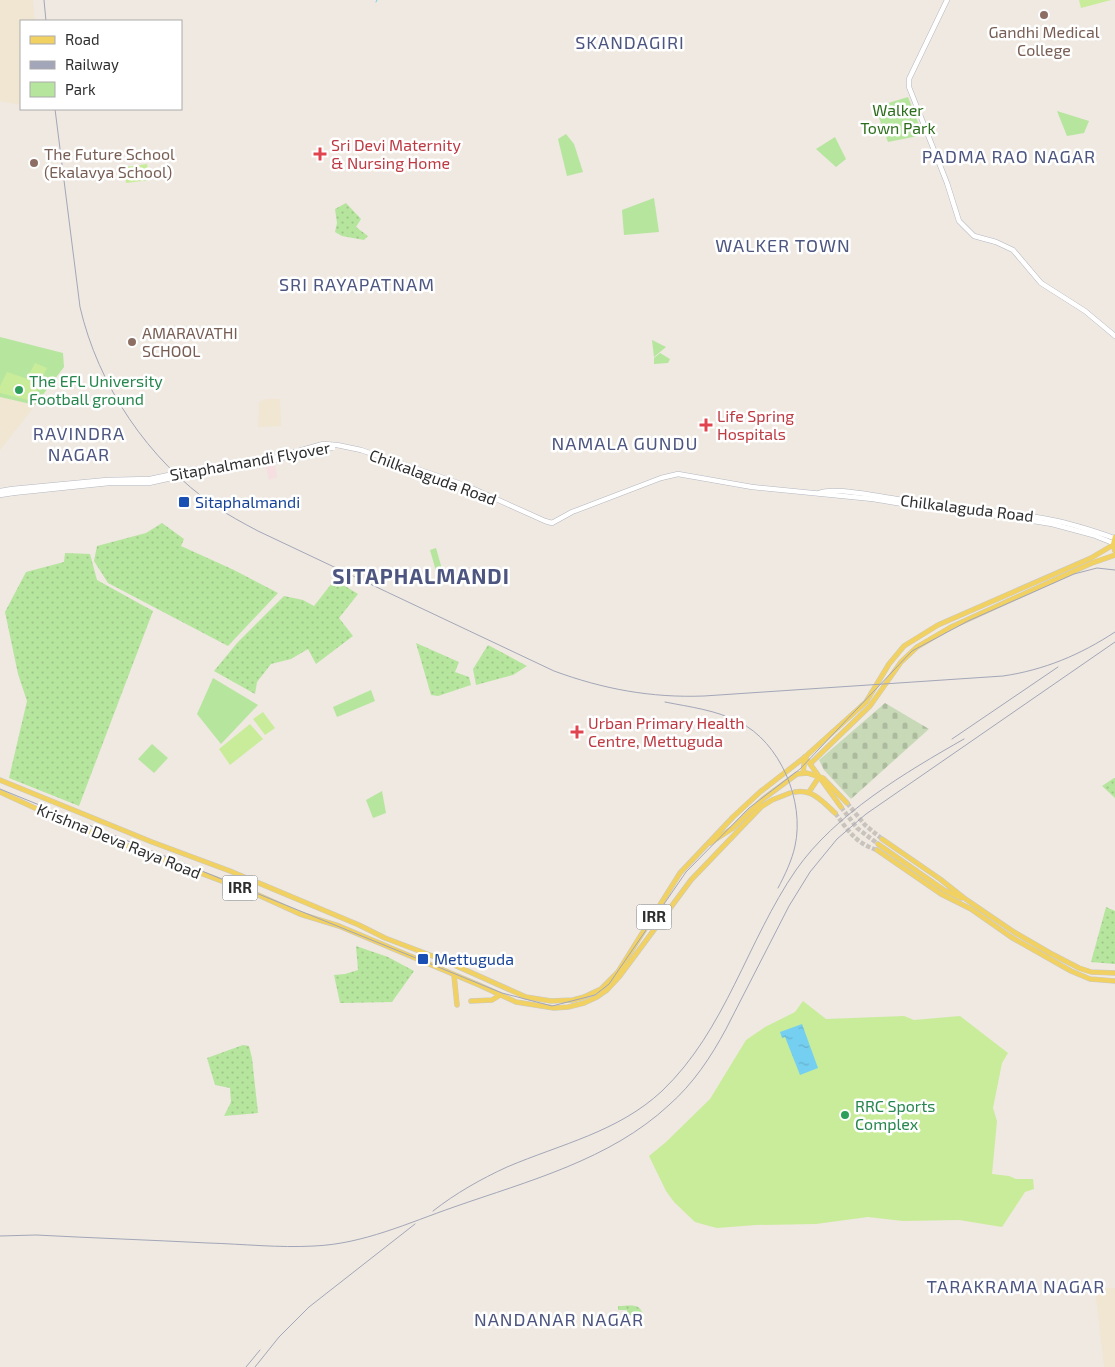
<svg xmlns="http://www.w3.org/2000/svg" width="1115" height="1367" font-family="'Exo 2',sans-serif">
	<defs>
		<pattern id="grass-dots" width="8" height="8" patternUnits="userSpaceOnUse" patternTransform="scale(1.25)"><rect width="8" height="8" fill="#b6e59e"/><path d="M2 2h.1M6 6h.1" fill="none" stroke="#9dc588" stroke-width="1.8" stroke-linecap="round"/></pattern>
		<pattern id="cemetery-stones" width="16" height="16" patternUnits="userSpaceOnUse" patternTransform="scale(1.25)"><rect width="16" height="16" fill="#c8d9b8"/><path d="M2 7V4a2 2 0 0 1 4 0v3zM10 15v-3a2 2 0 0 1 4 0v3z" fill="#acbb9e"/></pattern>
		<pattern id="water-ripples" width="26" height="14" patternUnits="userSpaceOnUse" patternTransform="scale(1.25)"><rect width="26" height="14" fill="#75cff0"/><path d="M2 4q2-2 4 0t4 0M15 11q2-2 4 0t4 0" fill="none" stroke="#66b2ce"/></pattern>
	</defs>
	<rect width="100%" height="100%" fill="#efe9e1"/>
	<g fill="#f0e6d1">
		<path d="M 0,0 L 33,0 L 35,21 L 21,21 L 21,105 L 0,101 Z"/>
		<path d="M 0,397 L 35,405 L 0,450 Z"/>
		<path d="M 267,399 L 280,399 L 281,426 L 258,427 L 259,402 Z"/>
		<path d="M 1095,1288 L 1115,1288 L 1115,1367 L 1104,1367 Z"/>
	</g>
	<path fill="#f5dfe0" d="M 275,465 L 277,477 L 269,480 L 266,467 Z"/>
	<g fill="url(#grass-dots)">
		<path d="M 346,203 L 361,219 L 356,227 L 368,236 L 364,240 L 342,236 L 335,232 L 337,223 L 335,209 Z"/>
		<path d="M 162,523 L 184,539 L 181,546 L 234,570 L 278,593 L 228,646 L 108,583 L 94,561 L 97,546 L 146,533 Z"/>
		<path d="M 65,553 L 90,554 L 97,580 L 153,611 L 79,806 L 9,778 L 27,701 L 18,674 L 5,612 L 26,572 L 64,562 Z"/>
		<path d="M 332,583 L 345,586 L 358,594 L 339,618 L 353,636 L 316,664 L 308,649 L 291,659 L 271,664 L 257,682 L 255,694 L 214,671 L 238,642 L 284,596 L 303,600 L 314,606 Z"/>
		<path d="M 416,643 L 459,662 L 455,672 L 469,677 L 471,685 L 438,696 L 431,695 Z"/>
		<path d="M 488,645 L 527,666 L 513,675 L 476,685 L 473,669 Z"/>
		<path d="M 1114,778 L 1115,778 L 1115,798 L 1102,786 Z"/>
		<path d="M 1106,907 L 1115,911 L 1115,964 L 1091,962 Z"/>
		<path d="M 356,946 L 388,957 L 414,971 L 392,1002 L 340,1003 L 334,975 L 345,974 L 358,970 Z"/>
		<path d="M 243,1045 L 249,1046 L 252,1058 L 258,1113 L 224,1116 L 231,1102 L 230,1088 L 215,1085 L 207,1058 Z"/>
		<path d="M 618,1306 C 630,1306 641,1302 643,1316 L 627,1315 L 627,1310 L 618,1310 Z"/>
	</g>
	<path fill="url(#cemetery-stones)" d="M 885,703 L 929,729 L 851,799 L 824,770 L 819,760 Z"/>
	<g fill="#b6e59e">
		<path d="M 908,97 L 923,135 L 888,142 L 875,107 Z"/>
		<path d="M 1057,111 L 1089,121 L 1084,133 L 1067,136 Z"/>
		<path d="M 566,134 L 574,144 L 583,172 L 567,176 L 558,139 Z"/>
		<path d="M 835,137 L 846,159 L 836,167 L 816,149 Z"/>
		<path d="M 654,198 L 659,232 L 624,235 L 622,210 Z"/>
		<path d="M 0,337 L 63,353 L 64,367 L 35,405 L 0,397 Z"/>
		<path d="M 652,340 L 666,347 L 654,357 Z"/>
		<path d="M 660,353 L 670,359 L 668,363 L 654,364 L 654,358 Z"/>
		<path d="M 436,548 L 442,569 L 436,571 L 430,550 Z"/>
		<path d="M 213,678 L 258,705 L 221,744 L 197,714 Z"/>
		<path d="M 371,690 L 375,701 L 337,717 L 333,707 Z"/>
		<path d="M 152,744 L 168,758 L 154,773 L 138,759 Z"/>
		<path d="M 382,791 L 386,813 L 373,818 L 366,800 Z"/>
	</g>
	<g fill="#c9ec9a">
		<path d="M 1079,0 L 1111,0 L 1081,8 Z"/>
		<path d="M 147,164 L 150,180 L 126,183 L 125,167 Z"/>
		<path d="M 35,363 L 47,368 L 41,381 L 27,378 Z"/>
		<path d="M 7,372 L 40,383 L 32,401 L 0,393 L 0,386 Z"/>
		<path d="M 263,712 L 275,728 L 265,735 L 253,719 Z"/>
		<path d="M 250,724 L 263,739 L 230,765 L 219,749 Z"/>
		<path d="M 803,1001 L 826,1019 L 904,1016 L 914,1020 L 960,1016 L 1008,1053 L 1002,1063 L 993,1108 L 997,1121 L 992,1174 L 1009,1176 L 1016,1179 L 1033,1179 L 1034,1189 L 1025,1192 L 1002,1227 L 959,1220 L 903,1221 L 868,1217 L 816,1224 L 756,1225 L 717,1228 L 709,1226 L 695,1222 L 674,1202 L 666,1191 L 649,1156 L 666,1142 L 710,1099 L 746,1040 L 765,1027 L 795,1012 Z"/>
	</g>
	<path fill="url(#water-ripples)" d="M 802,1024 L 818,1068 L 800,1075 L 785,1037 L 782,1038 L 780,1032 Z"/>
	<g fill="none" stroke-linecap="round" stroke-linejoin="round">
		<path stroke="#75cff0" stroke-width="1" d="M 376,2 L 377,0"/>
		<g stroke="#c8c4bd" stroke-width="4.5" stroke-dasharray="4.5 2" stroke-linecap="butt">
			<path d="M 847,803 L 865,825 L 882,839"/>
			<path d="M 841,807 L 857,828 L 878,844"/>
			<path d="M 835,813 C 848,830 855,843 877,850"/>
		</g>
		<defs>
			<g id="secondary">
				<path d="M 947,0 L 909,79 L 909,87 L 947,183 L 959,221 L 974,236 L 996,242 L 1013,250 L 1041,283 L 1085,311 L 1115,336"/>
				<path d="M 337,445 L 361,450 L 467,486 L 545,521 L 552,523 L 572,512 L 661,478 L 678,474 L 752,487 L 873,499 L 921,507 L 1015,518 L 1052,524 L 1093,535 L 1113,543"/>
				<path d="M 0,491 L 12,489"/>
				<path d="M 819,493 C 837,486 898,500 920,503 C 964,509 1008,511 1052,520 C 1073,524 1094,531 1114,538"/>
				<path d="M 0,495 L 13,493"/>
			</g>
			<g id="primary">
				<path d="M 1115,537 L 1113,545 L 1115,551"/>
				<path d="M 805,757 L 841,807"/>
				<path d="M 811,763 L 870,706 L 901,662 L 917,647 L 951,627 L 1092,563 L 1115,555"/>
				<path d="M 803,773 L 805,757"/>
				<path d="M 0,780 L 152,842 L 230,871 L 359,925 L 385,938 L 443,960 L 526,997 L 551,1001 L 573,1000 L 584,997 L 601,989 L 618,972 L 680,873 L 733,817 L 760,792 L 805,757 L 866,702 L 889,664 L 904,646 L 938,625 L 1091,558 L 1113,545"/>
				<path d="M 0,792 L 70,824 L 256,894 L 300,914 L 339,926 L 479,985 L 516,1002 L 554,1008 L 568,1007 L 584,1003 L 597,997 L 607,990 L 619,977 L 691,880 L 761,807 L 772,800 L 790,793"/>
				<path d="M 795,792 C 813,789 823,802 835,813"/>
				<path d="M 809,792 L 819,777"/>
				<path d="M 882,839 L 940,879 L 964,898 L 1014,932 L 1050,953 L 1079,968 L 1091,972 L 1115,973"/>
				<path d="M 710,843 L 733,828 L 763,799 L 797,774 L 807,773 L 823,778 L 847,803"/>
				<path d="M 878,844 L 944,890 L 961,898"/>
				<path d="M 877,850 L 941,894 L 971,909 L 1011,937 L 1071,971 L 1090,979 L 1115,981"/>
				<path d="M 454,975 L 457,1005"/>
				<path d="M 471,1001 L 492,1000 L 500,995"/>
			</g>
		</defs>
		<use href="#secondary" stroke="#b4b7c1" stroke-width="5.5"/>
		<use href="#primary" stroke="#c9c9c9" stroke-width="5.5"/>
		<use href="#secondary" stroke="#fff" stroke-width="4.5"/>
		<use href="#primary" stroke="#f2d163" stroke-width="4.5"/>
		<g stroke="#a3a6b8" stroke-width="1">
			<path d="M 44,0 L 46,21"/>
			<path d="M 55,109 L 80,307 C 98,385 148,460 215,506 C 228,515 243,523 258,531 L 554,671 C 603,689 651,698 704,696 L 1003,676 C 1044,670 1080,655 1115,632"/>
			<path d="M 665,702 C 690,707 716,710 739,722 C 780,742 805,801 795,846 C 792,860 785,875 778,888"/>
			<path d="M 952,739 L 1058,667"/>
			<path d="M 0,789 L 502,993 L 552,1006 L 595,995 L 609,984 L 686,872 L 749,808 L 800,769 L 912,651 L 968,621 L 1074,574 L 1097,568 L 1115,570"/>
			<path d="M 433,1211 C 456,1193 481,1179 507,1167 C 561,1144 618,1132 662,1091 C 726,1030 747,941 796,870 C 835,814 906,772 964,739"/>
			<path d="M 0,1236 L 36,1235 C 93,1238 150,1240 208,1243 C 243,1244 279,1248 314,1246 C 363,1244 408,1223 454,1207 C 528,1181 610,1160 669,1105 C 693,1084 711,1057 726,1029 L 789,906 L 810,872 L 837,839 L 866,814 L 1115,642"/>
			<path d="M 246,1367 L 260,1350"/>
			<path d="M 255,1367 L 279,1337 L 309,1307 L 415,1224"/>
		</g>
		<defs>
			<g id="secondary-bridge">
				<path d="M 12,489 L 107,480 L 150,479 L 192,470 L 267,460 L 323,444 L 337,445"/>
				<path d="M 13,493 L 109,483 L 149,483 L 203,471 L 255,465 L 312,450 L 333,448"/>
			</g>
		</defs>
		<use href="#secondary-bridge" stroke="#b4b7c1" stroke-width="5.5" stroke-linecap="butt"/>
		<use href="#secondary-bridge" stroke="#fff" stroke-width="4.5"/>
	</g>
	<g fill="#8d6e63" stroke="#fff" stroke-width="2">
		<circle cx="1044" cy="15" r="5"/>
		<circle cx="34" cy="163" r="5"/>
		<circle cx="132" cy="342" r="5"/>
	</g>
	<g fill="#e0444e" stroke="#fff" stroke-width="2">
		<path d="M317.5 146.5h5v5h5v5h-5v5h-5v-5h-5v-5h5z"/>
		<path d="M703.5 417.5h5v5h5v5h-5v5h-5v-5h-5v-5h5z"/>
		<path d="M574.5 724.5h5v5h5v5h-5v5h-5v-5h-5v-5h5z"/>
	</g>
	<g fill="#2e9e5b" stroke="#fff" stroke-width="2">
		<circle cx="19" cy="390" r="5"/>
		<circle cx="845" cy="1115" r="5"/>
	</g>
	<g fill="#1a4fb4" stroke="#fff" stroke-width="2">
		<rect x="178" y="496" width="12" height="12" rx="2.5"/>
		<rect x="417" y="953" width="12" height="12" rx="2.5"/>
	</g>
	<g text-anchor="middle" stroke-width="5" stroke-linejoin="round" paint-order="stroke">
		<g fill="#fff" stroke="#6d6d6d" stroke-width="1">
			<rect x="222.5" y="875.5" width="35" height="25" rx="4"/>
			<rect x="636.5" y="904.5" width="35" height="25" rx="4"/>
		</g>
		<g font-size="15" font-weight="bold" fill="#2e2e2e">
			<text x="240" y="893">IRR</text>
			<text x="654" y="922">IRR</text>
		</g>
		<g font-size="16" fill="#785e54" stroke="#fff" text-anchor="start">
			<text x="1044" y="38" text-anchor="middle">Gandhi Medical<tspan x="1044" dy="18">College</tspan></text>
			<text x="44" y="160">The Future School<tspan x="44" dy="18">(Ekalavya School)</tspan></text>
			<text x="142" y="339">AMARAVATHI<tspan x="142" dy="18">SCHOOL</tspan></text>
		</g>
		<g font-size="16" fill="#2c6e1b" stroke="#fff">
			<text x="898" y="116">Walker<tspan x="898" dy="18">Town Park</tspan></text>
		</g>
		<g font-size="16" fill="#be3a42" stroke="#fff" text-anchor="start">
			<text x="331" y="151">Sri Devi Maternity<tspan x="331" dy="18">&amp; Nursing Home</tspan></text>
			<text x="717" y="422">Life Spring<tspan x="717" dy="18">Hospitals</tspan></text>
			<text x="588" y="729">Urban Primary Health<tspan x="588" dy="18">Centre, Mettuguda</tspan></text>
		</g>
		<g font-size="16" fill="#27864d" stroke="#fff" text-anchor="start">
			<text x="29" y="387">The EFL University<tspan x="29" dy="18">Football ground</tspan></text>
			<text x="855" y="1112">RRC Sports<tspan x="855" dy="18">Complex</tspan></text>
		</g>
		<g font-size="16" fill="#2e2e2e" stroke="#fff">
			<text transform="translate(250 461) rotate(-10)" y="6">Sitaphalmandi Flyover</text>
			<text transform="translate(433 477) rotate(20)" y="6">Chilkalaguda Road</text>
			<text transform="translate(967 508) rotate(7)" y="6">Chilkalaguda Road</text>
			<text transform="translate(119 841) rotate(22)" y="6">Krishna Deva Raya Road</text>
		</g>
		<g font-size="16" fill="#164399" stroke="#fff" text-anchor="start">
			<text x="195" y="508">Sitaphalmandi</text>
			<text x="434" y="965">Mettuguda</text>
		</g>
		<g font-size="18" letter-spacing="1" fill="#4d5680" stroke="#fff">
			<text x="630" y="49">SKANDAGIRI</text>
			<text x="1009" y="163">PADMA RAO NAGAR</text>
			<text x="783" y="252">WALKER TOWN</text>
			<text x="357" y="291">SRI RAYAPATNAM</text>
			<text x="79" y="440">RAVINDRA<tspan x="79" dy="21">NAGAR</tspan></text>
			<text x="625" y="450">NAMALA GUNDU</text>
			<text x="1016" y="1293">TARAKRAMA NAGAR</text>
			<text x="559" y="1326">NANDANAR NAGAR</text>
		</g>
		<g font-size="21" font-weight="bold" letter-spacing="1" fill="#4d5680" stroke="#fff">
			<text x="421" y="584">SITAPHALMANDI</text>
		</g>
	</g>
	<rect x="20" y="20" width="162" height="90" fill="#ffffff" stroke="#ababab"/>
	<rect x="30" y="36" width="25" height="8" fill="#f2d163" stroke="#ababab"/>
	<text x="65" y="45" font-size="15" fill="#2e2e2e">Road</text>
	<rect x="30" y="61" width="25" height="8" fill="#a3a6b8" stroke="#ababab"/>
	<text x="65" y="70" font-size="15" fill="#2e2e2e">Railway</text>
	<rect x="30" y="82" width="25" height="15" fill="#b6e59e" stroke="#ababab"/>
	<text x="65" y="95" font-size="15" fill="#2e2e2e">Park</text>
</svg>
